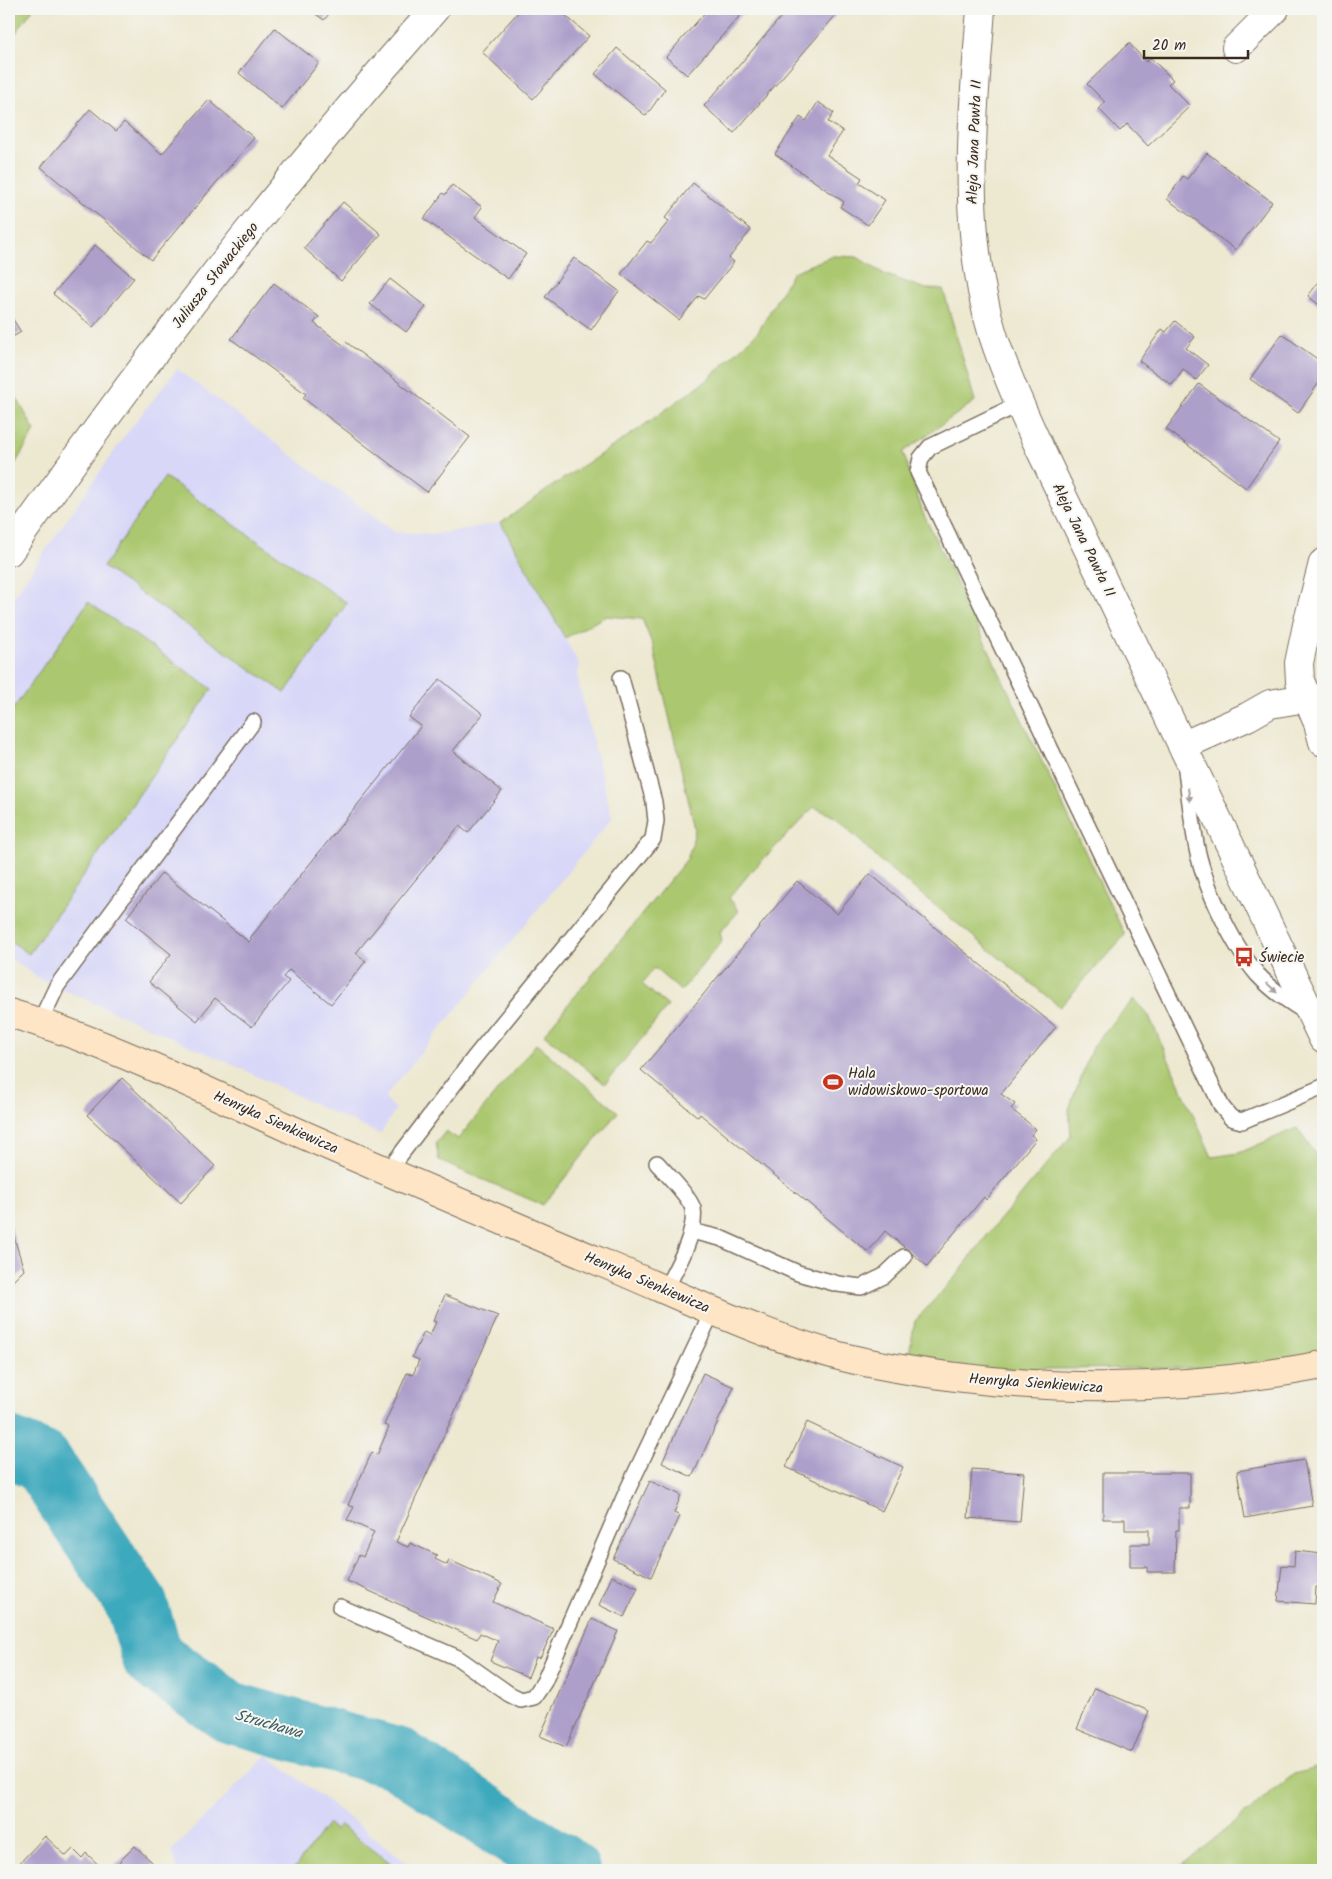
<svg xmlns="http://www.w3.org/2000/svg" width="1332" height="1879" font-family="Kalam,sans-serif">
	<rect width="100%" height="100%" fill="#f6f6f2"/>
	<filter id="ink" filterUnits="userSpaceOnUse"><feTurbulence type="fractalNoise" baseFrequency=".02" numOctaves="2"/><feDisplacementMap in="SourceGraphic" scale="10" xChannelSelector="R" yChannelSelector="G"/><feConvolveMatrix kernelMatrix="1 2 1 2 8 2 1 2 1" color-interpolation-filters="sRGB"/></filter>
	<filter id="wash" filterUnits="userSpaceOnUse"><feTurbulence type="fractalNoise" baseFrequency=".0096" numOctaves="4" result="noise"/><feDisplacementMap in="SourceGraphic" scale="20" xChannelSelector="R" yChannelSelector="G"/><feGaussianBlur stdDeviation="1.12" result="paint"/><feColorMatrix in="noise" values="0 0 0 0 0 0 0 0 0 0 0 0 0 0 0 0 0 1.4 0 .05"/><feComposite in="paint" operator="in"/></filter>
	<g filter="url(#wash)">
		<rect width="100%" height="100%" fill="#ede8d0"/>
		<g fill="#d8d7f8">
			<path d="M 177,369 L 394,532 L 436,534 L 501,523 L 579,664 L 578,677 L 580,690 L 612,818 L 384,1098 L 396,1109 L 380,1134 L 335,1114 L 240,1068 L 40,979 L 9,957 L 9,603 L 127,433 Z"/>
			<path d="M 267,1755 L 417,1870 L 179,1870 L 171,1851 Z"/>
		</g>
		<g fill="#abc86f" stroke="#737946">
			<path d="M 9,9 L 33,9 L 9,42 Z"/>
			<path d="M 833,256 L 857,257 L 886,275 L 926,289 L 943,289 L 975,401 L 903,452 L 923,513 L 1125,935 L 1060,1007 L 878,859 L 837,818 L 814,807 L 749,874 L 729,898 L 739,911 L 720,932 L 722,941 L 681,991 L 654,968 L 642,984 L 668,1006 L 605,1084 L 544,1034 L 687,859 L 692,845 L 695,829 L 653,646 L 642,619 L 606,616 L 565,638 L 501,523 L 551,487 L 636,431 L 707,380 L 758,332 L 793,272 Z"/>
			<path d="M 9,384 L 35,431 L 9,474 Z"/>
			<path d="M 165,477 L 347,603 L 285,693 L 103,567 Z"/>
			<path d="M 88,602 L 212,689 L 29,954 L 9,940 L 9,715 Z"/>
			<path d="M 1134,999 L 1149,1016 L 1212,1157 L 1239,1153 L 1297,1128 L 1316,1155 L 1323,1171 L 1323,1352 L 1315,1367 L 906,1370 L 915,1321 L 956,1276 L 992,1229 L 1071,1136 L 1069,1109 L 1093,1045 Z"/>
			<path d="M 536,1044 L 618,1112 L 543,1205 L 439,1161 L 436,1143 L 446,1131 L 458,1139 Z"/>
			<path d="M 1323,1766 L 1323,1870 L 1176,1870 L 1294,1774 Z"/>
			<path d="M 328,1824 L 335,1830 L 340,1825 L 400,1870 L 293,1870 Z"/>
		</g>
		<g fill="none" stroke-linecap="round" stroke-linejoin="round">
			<path stroke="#3da9bd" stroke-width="62" d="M 9,1448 L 41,1461 L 137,1605 L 153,1658 L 229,1712 L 399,1759 L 569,1870"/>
		</g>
		<g id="blocks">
			<g fill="#ac9fca">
				<path d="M 309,9 L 333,9 L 324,20 Z"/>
				<path d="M 521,9 L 558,9 L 589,36 L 533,99 L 482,52 Z"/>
				<path d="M 708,9 L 746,9 L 687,75 L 666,57 Z"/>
				<path d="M 788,9 L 841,9 L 734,133 L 704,106 Z"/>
				<path d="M 275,28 L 319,63 L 282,109 L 239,73 Z"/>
				<path d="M 1129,43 L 1146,62 L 1151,58 L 1173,80 L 1168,84 L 1190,106 L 1148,146 L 1127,124 L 1120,131 L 1099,109 L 1105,102 L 1087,84 Z"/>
				<path d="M 617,48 L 665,89 L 646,116 L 595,74 Z"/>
				<path d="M 209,100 L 254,138 L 151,260 L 41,167 L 90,109 L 116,131 L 124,122 L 162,154 Z"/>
				<path d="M 818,102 L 834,113 L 828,122 L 843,131 L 827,155 L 862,178 L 859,183 L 885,200 L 868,225 L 840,207 L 844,202 L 775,154 L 800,117 L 806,121 Z"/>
				<path d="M 1207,153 L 1272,202 L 1236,250 L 1167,199 L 1183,176 L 1187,179 Z"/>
				<path d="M 693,183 L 751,230 L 729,258 L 734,262 L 704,299 L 699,296 L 679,320 L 621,274 L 647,241 L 651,243 L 669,221 L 665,218 Z"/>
				<path d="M 452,185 L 482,207 L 475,217 L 526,254 L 508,279 L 424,219 L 443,193 L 445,195 Z"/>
				<path d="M 343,202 L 381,234 L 341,281 L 304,248 Z"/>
				<path d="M 95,245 L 134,278 L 93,327 L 53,294 Z"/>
				<path d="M 574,258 L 619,291 L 591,330 L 545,297 Z"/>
				<path d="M 1323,276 L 1323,308 L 1308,296 Z"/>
				<path d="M 390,279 L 426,307 L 406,332 L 370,304 Z"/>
				<path d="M 274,283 L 319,317 L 314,323 L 343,345 L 346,342 L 470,437 L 427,492 L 303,398 L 306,394 L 231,339 Z"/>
				<path d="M 9,313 L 21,332 L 9,339 Z"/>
				<path d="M 1175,321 L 1195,337 L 1186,348 L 1208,365 L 1196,380 L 1183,369 L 1172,385 L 1139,361 L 1162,329 L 1166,332 Z"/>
				<path d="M 1282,334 L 1323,363 L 1323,377 L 1298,413 L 1250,379 Z"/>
				<path d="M 1199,384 L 1279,442 L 1246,488 L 1166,429 Z"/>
				<path d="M 440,679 L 483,714 L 453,751 L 502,791 L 468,833 L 459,826 L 356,953 L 366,961 L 331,1004 L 289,970 L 283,977 L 289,981 L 252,1027 L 215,998 L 197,1021 L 149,982 L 171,954 L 126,918 L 162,873 L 249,942 L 252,939 L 250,938 L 421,726 L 409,717 Z"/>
				<path d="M 870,874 L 1056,1027 L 1001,1094 L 1015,1104 L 1011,1109 L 1036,1129 L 1031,1135 L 1036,1139 L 986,1200 L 984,1197 L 927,1266 L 885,1231 L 868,1252 L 700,1114 L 698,1117 L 641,1070 L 797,881 L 837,914 Z"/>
				<path d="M 122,1078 L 215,1166 L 181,1203 L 87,1115 Z"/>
				<path d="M 9,1221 L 24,1270 L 13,1281 L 9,1289 Z"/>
				<path d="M 445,1295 L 498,1316 L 396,1542 L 408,1547 L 410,1543 L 437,1555 L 435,1559 L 447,1565 L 449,1560 L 502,1584 L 493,1602 L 554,1629 L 540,1658 L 536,1657 L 528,1677 L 490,1661 L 498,1641 L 480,1633 L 477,1639 L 347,1581 L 359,1555 L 363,1557 L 374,1532 L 347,1520 L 354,1507 L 348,1505 L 372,1452 L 377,1455 L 389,1427 L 384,1425 L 407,1373 L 413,1375 L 419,1360 L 412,1357 L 424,1332 L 430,1335 L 436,1322 L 433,1321 Z"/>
				<path d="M 703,1373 L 734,1387 L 692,1477 L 662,1463 Z"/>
				<path d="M 807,1422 L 903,1467 L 882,1511 L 786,1467 Z"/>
				<path d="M 1304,1460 L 1312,1506 L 1245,1518 L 1237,1471 Z"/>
				<path d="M 972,1469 L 1024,1473 L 1020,1522 L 968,1518 Z"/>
				<path d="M 1103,1473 L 1190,1473 L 1190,1508 L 1179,1508 L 1179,1530 L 1176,1530 L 1175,1572 L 1147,1572 L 1147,1567 L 1130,1567 L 1130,1544 L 1149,1544 L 1149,1530 L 1125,1530 L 1125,1519 L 1103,1519 Z"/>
				<path d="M 650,1481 L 681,1495 L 674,1513 L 680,1516 L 651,1577 L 613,1559 Z"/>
				<path d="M 1295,1551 L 1323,1554 L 1323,1587 L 1316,1587 L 1315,1604 L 1278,1601 L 1282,1565 L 1294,1566 Z"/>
				<path d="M 612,1576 L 638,1588 L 624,1617 L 599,1605 Z"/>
				<path d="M 592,1619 L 618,1631 L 566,1747 L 540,1736 Z"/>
				<path d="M 1095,1688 L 1149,1711 L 1132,1752 L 1077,1729 Z"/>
				<path d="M 45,1836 L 66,1856 L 73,1849 L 82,1858 L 86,1853 L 104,1870 L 13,1870 Z"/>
				<path d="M 135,1846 L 154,1864 L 149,1870 L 111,1870 Z"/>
			</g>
		</g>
	</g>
	<g filter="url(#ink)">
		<use href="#blocks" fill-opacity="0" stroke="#796c5c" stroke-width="1"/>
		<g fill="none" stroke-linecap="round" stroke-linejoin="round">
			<defs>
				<g id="lane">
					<path d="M 1019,404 L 930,447 L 921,458 L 918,472 L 1222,1107 L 1231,1118 L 1242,1121 L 1323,1087"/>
					<path d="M 1186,770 C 1189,796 1192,823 1197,849 C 1205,887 1233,946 1258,975 C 1272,990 1289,1002 1306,1012"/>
					<path d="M 40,1022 L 57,986 L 253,722"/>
					<path d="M 657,1163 C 665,1172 690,1197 693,1209 C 697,1233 676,1269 665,1290"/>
					<path d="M 388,1171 L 474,1058 L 653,839 L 656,821 L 654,802 L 621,678"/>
					<path d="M 691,1231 L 720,1238 L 798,1273 L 838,1284 L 861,1287 L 884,1276 L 904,1257"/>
					<path d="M 340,1607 L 458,1658 L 509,1694 L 521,1700 L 534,1697 L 544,1682 L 626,1493 L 713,1310"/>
				</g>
				<g id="street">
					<path d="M 981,9 C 973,118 960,228 993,335 C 1006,375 1023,413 1041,451 L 1323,1039"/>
					<path d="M 1236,48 L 1275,9"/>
					<path d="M 9,552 C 141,364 282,181 435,9"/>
					<path d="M 1323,563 L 1307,625 L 1299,663 L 1300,681 L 1318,723 L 1323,742"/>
					<path d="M 1182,746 L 1247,717 L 1270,704 L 1306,698 L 1323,699"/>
				</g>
				<path id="secondary" d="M 9,1013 C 102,1040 197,1087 286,1127 C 394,1175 503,1221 612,1267 C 687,1299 761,1335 839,1356 C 878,1366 917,1372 956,1377 C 1080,1393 1201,1388 1323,1365"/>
			</defs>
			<use href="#lane" stroke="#796c5c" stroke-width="18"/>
			<use href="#street" stroke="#796c5c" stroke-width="30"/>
			<use href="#secondary" stroke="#796c5c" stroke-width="30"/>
			<use href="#lane" stroke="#fff" stroke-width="15"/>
			<use href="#street" stroke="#fff" stroke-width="28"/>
			<use href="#secondary" stroke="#fde5c5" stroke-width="28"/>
		</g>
		<defs><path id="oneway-solid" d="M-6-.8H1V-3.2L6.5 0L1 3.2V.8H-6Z" transform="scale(1.25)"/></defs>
		<g fill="#a79f9a">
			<use href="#oneway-solid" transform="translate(1189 795) rotate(82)"/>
			<use href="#oneway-solid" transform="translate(1272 988) rotate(43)"/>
		</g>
	</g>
	<defs>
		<symbol id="bus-bare" viewBox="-9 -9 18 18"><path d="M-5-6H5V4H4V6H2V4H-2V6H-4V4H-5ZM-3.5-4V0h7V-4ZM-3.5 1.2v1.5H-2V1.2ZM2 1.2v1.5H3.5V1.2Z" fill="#c8321e" stroke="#f6f6f2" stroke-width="2.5" paint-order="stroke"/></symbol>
		<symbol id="stadium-bare" viewBox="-9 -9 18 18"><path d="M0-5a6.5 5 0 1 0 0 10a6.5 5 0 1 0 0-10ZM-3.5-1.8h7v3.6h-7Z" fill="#c8321e" stroke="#f6f6f2" stroke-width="2.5" paint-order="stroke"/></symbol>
	</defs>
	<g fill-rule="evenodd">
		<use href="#bus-bare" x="1230" y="943" width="28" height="28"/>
		<use href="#stadium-bare" x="819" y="1068" width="28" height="28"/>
	</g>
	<g text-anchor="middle" stroke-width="4" stroke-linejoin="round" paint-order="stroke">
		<g font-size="15" fill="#3b2a1e" stroke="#f6f6f2">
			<text transform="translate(974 142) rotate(-88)" y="5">Aleja Jana Pawła II</text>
			<text transform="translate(215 275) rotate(-52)" y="5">Juliusza Słowackiego</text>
			<text transform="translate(1084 540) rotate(64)" y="5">Aleja Jana Pawła II</text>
			<text transform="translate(276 1122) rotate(24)" y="5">Henryka Sienkiewicza</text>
			<text transform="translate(647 1282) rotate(23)" y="5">Henryka Sienkiewicza</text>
			<text transform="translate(1036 1383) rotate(4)" y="5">Henryka Sienkiewicza</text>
		</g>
		<g font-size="15" fill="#3b2a1e" stroke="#f6f6f2" text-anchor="start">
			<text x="1259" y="962">Świecie</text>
			<text x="848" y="1078">Hala<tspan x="848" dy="17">widowiskowo-sportowa</tspan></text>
		</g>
		<g font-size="16" font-style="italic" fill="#3c5d5e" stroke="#f6f6f2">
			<text transform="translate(269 1723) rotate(16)" y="6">Struchawa</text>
		</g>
	</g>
	<rect width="1332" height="1879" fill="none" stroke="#f6f6f2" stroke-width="30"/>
	<path d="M1144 50v8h104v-8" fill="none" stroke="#3b2a1e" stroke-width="2.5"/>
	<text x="1152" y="50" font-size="15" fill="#3b2a1e" stroke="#f6f6f2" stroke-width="4" paint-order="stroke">20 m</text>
</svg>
